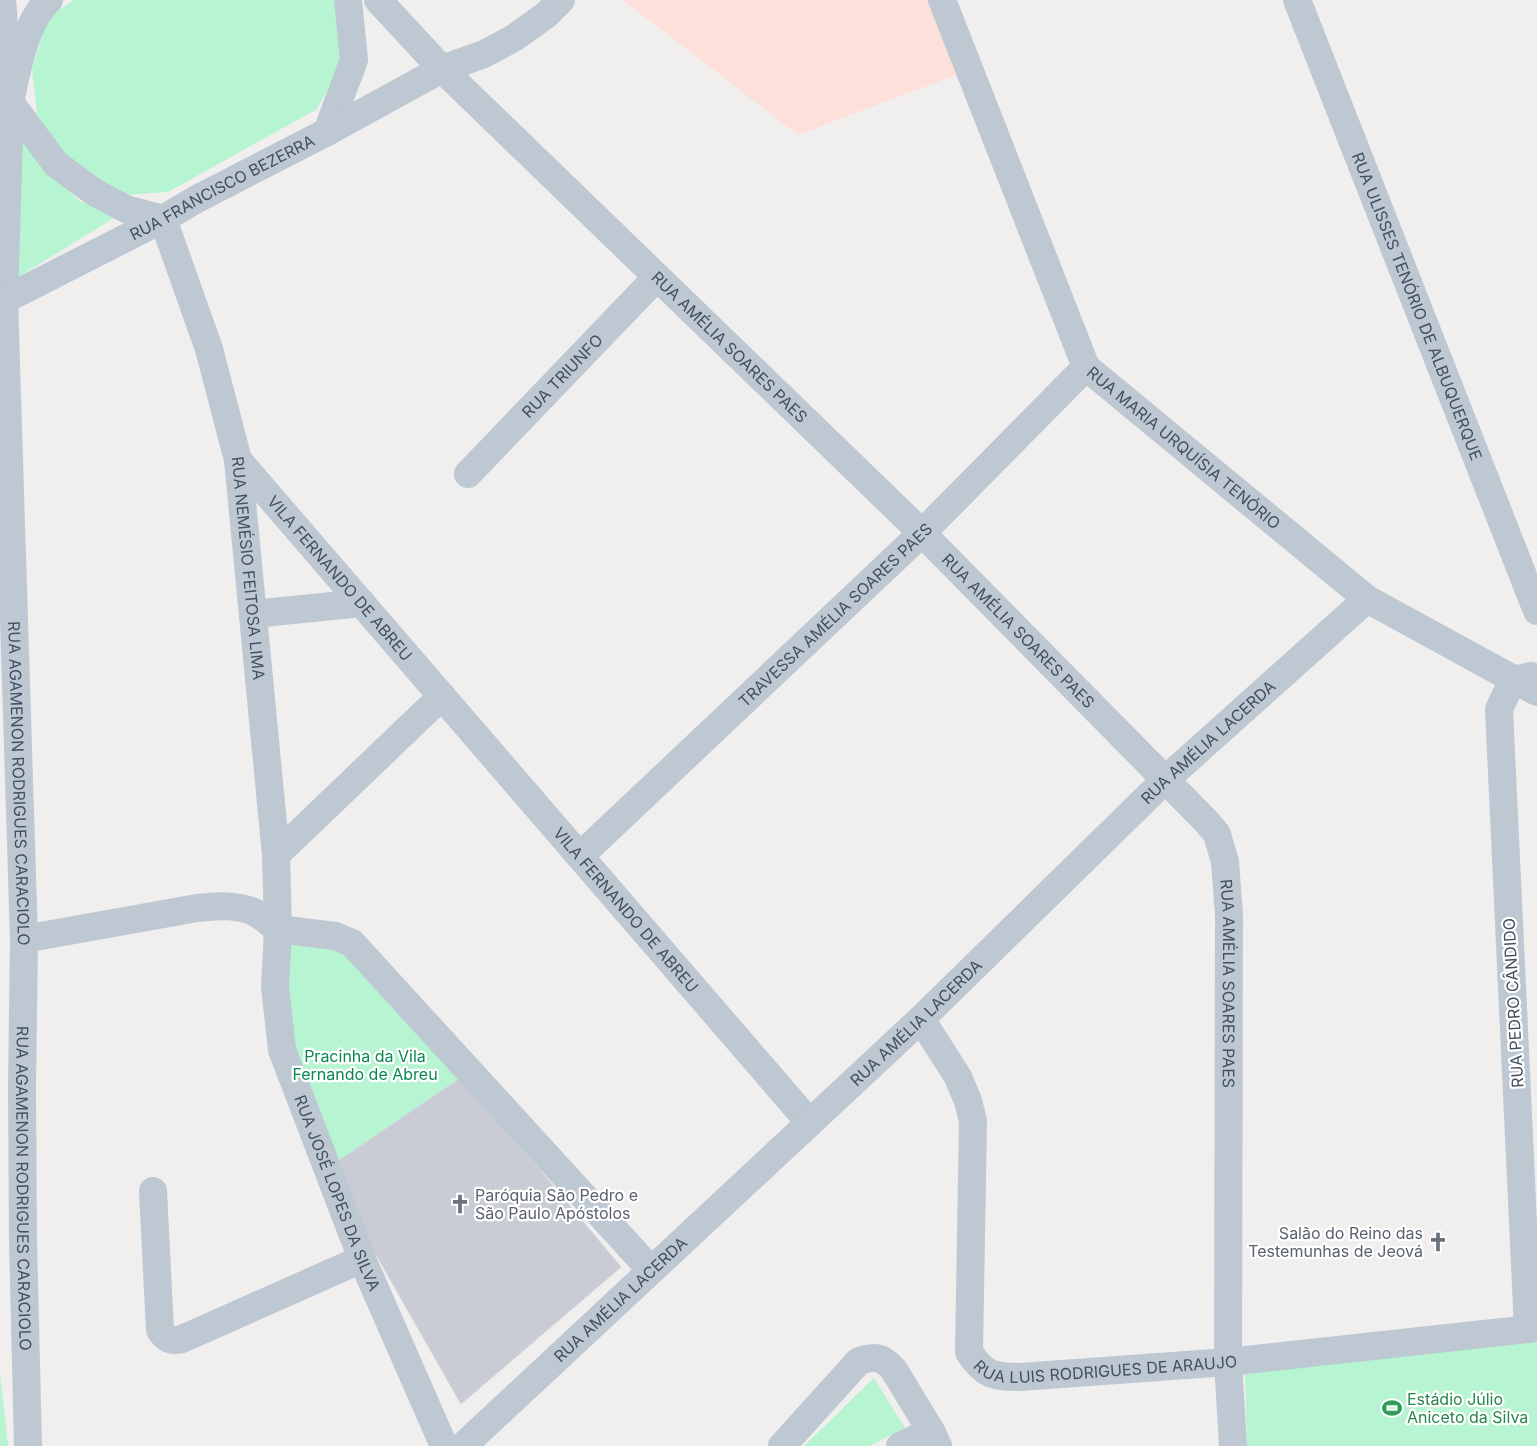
<svg xmlns="http://www.w3.org/2000/svg" width="1537" height="1446" font-family="Inter,sans-serif">
	<rect width="100%" height="100%" fill="#f1eeee"/>
	<path fill="#fee0db" d="M 623,0 L 942,0 L 969,70 L 798,135 Z"/>
	<g fill="#b7f4d2">
		<path d="M 74,0 L 333,0 L 345,17 L 342,63 L 317,109 L 168,192 L 124,195 L 67,159 L 37,114 L 32,69 L 48,17 Z"/>
		<path d="M 16,135 L 79,201 L 117,216 L 17,278 Z"/>
		<path d="M 292,941 L 343,944 L 462,1077 L 334,1164 L 289,1044 L 285,984 Z"/>
		<path d="M 1537,1335 L 1537,1446 L 1247,1446 L 1245,1371 Z"/>
		<path d="M 0,1373 L 8,1446 L 0,1446 Z"/>
		<path d="M 874,1378 L 905,1428 L 869,1446 L 804,1446 Z"/>
	</g>
	<path fill="#c9ccd5" stroke="#d1d3db" d="M 462,1077 L 621,1267 L 461,1404 L 370,1244 L 334,1164 Z"/>
	<g fill="none" stroke-linecap="round" stroke-linejoin="round">
		<g stroke="#bdc8d2" stroke-width="28">
			<path id="s1" d="M 2,0 L 10,102 L 4,300 L 24,939 L 22,1087 L 23,1241 L 28,1446"/>
			<path id="s2" d="M 49,0 C 25,21 17,71 10,102 L 56,164 L 94,192 L 126,209 L 163,219 L 209,349 L 238,460 L 276,855 L 278,929 L 275,987 L 282,1050 L 362,1259 L 444,1446"/>
			<path id="s3" d="M 378,0 L 442,69 L 922,533 L 1205,820 L 1217,834 L 1225,862 L 1229,915 L 1228,1362 L 1233,1446"/>
			<path id="s4" d="M 942,0 L 1086,367 L 1367,599 L 1537,692"/>
			<path id="s5" d="M 1297,0 L 1537,611"/>
			<path d="M 327,132 L 354,60 L 348,0"/>
			<path id="s6" d="M 0,302 L 163,219 L 195,200 L 327,132 L 442,69 L 484,54 L 514,38 L 546,15 L 561,0"/>
			<path id="s7" d="M 238,460 L 810,1123"/>
			<path id="s8" d="M 468,474 L 657,277"/>
			<path d="M 253,614 L 362,603"/>
			<path d="M 276,855 L 442,696"/>
			<path id="s9" d="M 580,856 L 922,533 L 1086,367"/>
			<path d="M 278,929 L 335,936 L 352,943 L 651,1270"/>
			<path d="M 24,939 L 197,908 C 216,906 238,904 256,913 C 263,917 271,924 278,929"/>
			<path id="s10" d="M 921,1019 L 958,1077 L 968,1101 L 973,1121 L 969,1352 C 984,1375 993,1377 1020,1377 L 1228,1362 L 1537,1328"/>
			<path d="M 153,1191 L 160,1330 C 166,1339 171,1342 182,1339 L 362,1259"/>
			<path d="M 1528,1329 L 1499,709 L 1513,680 L 1531,676"/>
			<path id="s11" d="M 463,1446 L 921,1019 L 1165,780 L 1367,599"/>
			<path d="M 782,1446 L 859,1361 C 875,1356 882,1356 894,1370 L 931,1431 L 938,1446"/>
			<path d="M 900,1446 L 931,1431"/>
		</g>
	</g>
	<defs>
		<symbol id="church-bare" viewBox="-9 -9 18 18"><path d="M-1.2-6h2.4v3.5h3.3v2.4h-3.3V6h-2.4V-.1h-3.3v-2.4h3.3Z" fill="#6b7280" stroke="#fff" stroke-width="2.5" paint-order="stroke"/></symbol>
		<symbol id="stadium-bare" viewBox="-9 -9 18 18"><path d="M0-5a6.5 5 0 1 0 0 10a6.5 5 0 1 0 0-10ZM-3.5-1.8h7v3.6h-7Z" fill="#2e9e5b" stroke="#fff" stroke-width="2.5" paint-order="stroke"/></symbol>
	</defs>
	<g fill-rule="evenodd">
		<use href="#church-bare" x="446" y="1190" width="28" height="28"/>
		<use href="#church-bare" x="1424" y="1228" width="28" height="28"/>
		<use href="#stadium-bare" x="1378" y="1394" width="28" height="28"/>
	</g>
	<g text-anchor="middle" stroke-width="4.5" stroke-linejoin="round" paint-order="stroke">
		<g font-size="16" fill="#44505e" stroke="#fff">
			<text dy="6" stroke="none"><textPath href="#s6" startOffset="250">RUA FRANCISCO BEZERRA</textPath></text>
			<text dy="6" stroke="none"><textPath href="#s5" startOffset="329">RUA ULISSES TENÓRIO DE ALBUQUERQUE</textPath></text>
			<text dy="6" stroke="none"><textPath href="#s3" startOffset="494">RUA AMÉLIA SOARES PAES</textPath></text>
			<text dy="6" stroke="none"><textPath href="#s8" startOffset="136">RUA TRIUNFO</textPath></text>
			<text dy="6" stroke="none"><textPath href="#s4" startOffset="521">RUA MARIA URQUÍSIA TENÓRIO</textPath></text>
			<text dy="6" stroke="none"><textPath href="#s2" startOffset="671">RUA NEMÉSIO FEITOSA LIMA</textPath></text>
			<text dy="6" stroke="none"><textPath href="#s7" startOffset="156">VILA FERNANDO DE ABREU</textPath></text>
			<text dy="6" stroke="none"><textPath href="#s9" startOffset="351">TRAVESSA AMÉLIA SOARES PAES</textPath></text>
			<text dy="6" stroke="none"><textPath href="#s3" startOffset="899">RUA AMÉLIA SOARES PAES</textPath></text>
			<text dy="6" stroke="none"><textPath href="#s11" startOffset="1025">RUA AMÉLIA LACERDA</textPath></text>
			<text dy="6" stroke="none"><textPath href="#s1" startOffset="784">RUA AGAMENON RODRIGUES CARACIOLO</textPath></text>
			<text dy="6" stroke="none"><textPath href="#s7" startOffset="594">VILA FERNANDO DE ABREU</textPath></text>
			<text dy="6" stroke="none"><textPath href="#s3" startOffset="1334">RUA AMÉLIA SOARES PAES</textPath></text>
			<text transform="translate(1513 1003) rotate(-93)" y="6">RUA PEDRO CÂNDIDO</text>
			<text dy="6" stroke="none"><textPath href="#s11" startOffset="620">RUA AMÉLIA LACERDA</textPath></text>
			<text dy="6" stroke="none"><textPath href="#s1" startOffset="1189">RUA AGAMENON RODRIGUES CARACIOLO</textPath></text>
			<text dy="6" stroke="none"><textPath href="#s2" startOffset="1308">RUA JOSÉ LOPES DA SILVA</textPath></text>
			<text dy="6" stroke="none"><textPath href="#s11" startOffset="215">RUA AMÉLIA LACERDA</textPath></text>
			<text dy="6" stroke="none"><textPath href="#s10" startOffset="492">RUA LUIS RODRIGUES DE ARAUJO</textPath></text>
		</g>
		<g font-size="16" fill="#0b8850" stroke="#fff">
			<text x="365" y="1062">Pracinha da Vila<tspan x="365" dy="18">Fernando de Abreu</tspan></text>
		</g>
		<g font-size="16" fill="#5b616d" stroke="#fff" text-anchor="start">
			<text x="475" y="1201">Paróquia São Pedro e<tspan x="475" dy="18">São Paulo Apóstolos</tspan></text>
			<text x="1423" y="1239" text-anchor="end">Salão do Reino das<tspan x="1423" dy="18">Testemunhas de Jeová</tspan></text>
		</g>
		<g font-size="16" fill="#27864d" stroke="#fff" text-anchor="start">
			<text x="1407" y="1405">Estádio Júlio<tspan x="1407" dy="18">Aniceto da Silva</tspan></text>
		</g>
	</g>
</svg>
